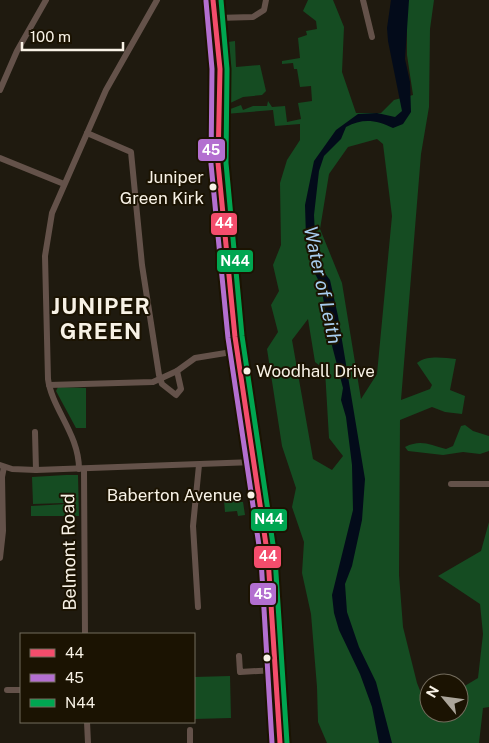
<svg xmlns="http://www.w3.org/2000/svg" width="489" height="743" font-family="'Public Sans',sans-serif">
	<rect width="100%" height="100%" fill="#1f1a0f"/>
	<g fill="#154c22" fill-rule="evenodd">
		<path d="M 308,0 L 333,0 L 344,27 L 342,72 L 356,113 L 381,113 L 394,100 L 413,95 L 407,55 L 407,0 L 434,0 L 430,29 L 429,107 L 421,154 L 401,400 L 430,389 L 432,385 L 417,363 C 427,355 444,358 456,359 L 450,390 L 465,396 L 462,414 L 445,412 L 432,407 L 400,420 L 399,575 L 403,627 L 417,683 L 425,703 L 429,704 L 429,713 L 459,713 L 463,687 L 478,678 L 483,634 L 480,604 L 438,576 L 481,551 L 489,522 L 489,707 L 483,708 L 479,743 L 327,743 L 318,722 L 317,687 L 311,614 L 302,573 L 304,542 L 292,507 L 296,488 L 282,446 L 267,349 L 278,332 L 271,305 L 279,291 L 273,265 L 281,245 L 280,183 L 287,160 L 300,140 L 300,124 L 275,126 L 273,110 L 225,114 L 225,111 L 241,105 L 243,110 L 253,106 L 267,106 L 268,101 L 272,107 L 285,106 L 287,122 L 301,119 L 298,103 L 312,101 L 311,86 L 300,87 L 297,69 L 294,69 L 293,63 L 282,64 L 282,61 L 300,58 L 298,38 L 307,35 L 306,31 L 317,29 L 316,21 L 303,11 ZM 377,139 L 383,144 L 392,216 L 377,374 L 361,399 L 342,283 L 320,229 L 329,174 L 348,147 ZM 308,319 L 315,362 L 325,370 L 329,438 L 343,456 L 332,470 L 313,459 L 292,340 Z"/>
		<path d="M 235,41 L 236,67 L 260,65 L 266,91 L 262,95 L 243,97 L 226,105 L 220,105 L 221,43 Z"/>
		<path d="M 58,387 L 86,388 L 86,428 L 76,428 L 56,391 Z"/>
		<path d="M 465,425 L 473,431 L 489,436 L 489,451 L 480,454 L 463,452 L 443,455 L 408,451 L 405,447 C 421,439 430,445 446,449 L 453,446 L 461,426 Z"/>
		<path d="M 66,475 L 78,475 L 79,516 L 31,516 L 31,506 L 67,504 L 67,495 L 66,503 L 33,504 L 32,477 Z"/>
		<path d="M 238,493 L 239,502 L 243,502 L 245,515 L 238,516 L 237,511 L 225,512 L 224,500 L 228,499 L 227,494 Z"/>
		<path d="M 230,676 L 231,718 L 194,719 L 194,677 Z"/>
	</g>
	<path fill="#030b1a" d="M 391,0 L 409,0 L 405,59 L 410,82 L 411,112 L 403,124 L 393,128 C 376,120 363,118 346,127 L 341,139 L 324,156 L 319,171 L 314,215 L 315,236 L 318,264 L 330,280 L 338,316 L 365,479 L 362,520 L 352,566 L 345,584 L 347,612 L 359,647 L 376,682 L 392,743 L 379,743 L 372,707 L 360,674 L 339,630 L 334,613 L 332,595 L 353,510 L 352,465 L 346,417 L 341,400 L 343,388 L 329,334 L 321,285 L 314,272 L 306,237 L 305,205 L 314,161 L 336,130 L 358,114 L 377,113 L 395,117 L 402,111 L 388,41 L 387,28 Z"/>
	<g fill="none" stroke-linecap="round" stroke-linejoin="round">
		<g stroke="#64524a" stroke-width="6">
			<path d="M 363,0 L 372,37"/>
			<path d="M 216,18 L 253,17 L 264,10 L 266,0"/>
			<path d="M 0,90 L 17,51 L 46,0"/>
			<path d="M 87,133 L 131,152 L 142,265 L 159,375 L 162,384 L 176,395 L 181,389 L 177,371"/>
			<path d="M 0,158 L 64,184"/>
			<path d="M 49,385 L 153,382 L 177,371 L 195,358 L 238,351"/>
			<path d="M 35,432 L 36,470"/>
			<path d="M 0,465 L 12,469 L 36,470 L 254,462"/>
			<path d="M 79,469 C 79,434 52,409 48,379 L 45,256 L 52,213 L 106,90 L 157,0"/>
			<path d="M 84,469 L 85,634"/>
			<path d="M 451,484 L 489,484"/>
			<path d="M 0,558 L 3,531 L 2,477 L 4,467"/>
			<path d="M 198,607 L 193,526 L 199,465"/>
			<path d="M 239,656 L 240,672 L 276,670"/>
			<path d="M 7,690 L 21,690"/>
			<path d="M 87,722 L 88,743"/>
			<path d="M 190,730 L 190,743"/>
		</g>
		<path stroke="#655146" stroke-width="10" d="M 213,0 L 220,69 L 218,163 L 235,337 L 268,558 L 280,743"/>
		<defs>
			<path id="bus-1" d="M 213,0 L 220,69 L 218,163 L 235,337 L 268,558 L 280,743"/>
			<path id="bus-2" d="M 206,1 L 212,69 L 211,164 L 228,338 L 261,559 L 272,743"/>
			<path id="bus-3" d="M 221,0 L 227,69 L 226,163 L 242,336 L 275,558 L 287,743"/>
		</defs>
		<use href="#bus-1" stroke="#1b1302" stroke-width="9"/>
		<use href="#bus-2" stroke="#1b1302" stroke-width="9"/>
		<use href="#bus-3" stroke="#1b1302" stroke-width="9"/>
		<use href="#bus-1" stroke="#f44d6c" stroke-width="5"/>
		<use href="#bus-2" stroke="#b36fd0" stroke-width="5"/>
		<use href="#bus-3" stroke="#00a651" stroke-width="5"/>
	</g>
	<g fill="#f8f2e6" stroke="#1b1302" stroke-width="2">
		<circle cx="213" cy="187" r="4.5"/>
		<circle cx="247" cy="371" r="4.5"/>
		<circle cx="251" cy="495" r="4.5"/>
		<circle cx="267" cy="658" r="4.5"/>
	</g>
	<g text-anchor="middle" stroke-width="4" stroke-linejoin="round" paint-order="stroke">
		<g font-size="17" fill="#f8f2e6" stroke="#1b1302" text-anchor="end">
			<text x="204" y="183">Juniper<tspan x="204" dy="21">Green Kirk</tspan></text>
			<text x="256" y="377" text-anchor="start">Woodhall Drive</text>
			<text x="242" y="501">Baberton Avenue</text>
		</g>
		<g font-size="18" fill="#f8f2e6" stroke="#1b1302">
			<text transform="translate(69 552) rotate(-91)" y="6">Belmont Road</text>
		</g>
		<g font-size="19" font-style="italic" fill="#a8cdee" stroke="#1b1302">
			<text transform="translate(323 285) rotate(78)" y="7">Water of Leith</text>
		</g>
		<g font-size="22" font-weight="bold" letter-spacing="1" fill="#f8f2e6" stroke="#1b1302">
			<text x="101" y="314">JUNIPER<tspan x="101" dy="25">GREEN</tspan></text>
		</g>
	</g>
	<g stroke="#1b1302" stroke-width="2">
		<rect x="197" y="138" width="29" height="24" rx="5" fill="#b36fd0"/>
		<rect x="210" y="212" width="28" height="24" rx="5" fill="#f44d6c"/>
		<rect x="216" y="249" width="38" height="24" rx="5" fill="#00a651"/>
		<rect x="250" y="508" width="38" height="24" rx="5" fill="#00a651"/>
		<rect x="253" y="545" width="29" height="24" rx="5" fill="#f44d6c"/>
		<rect x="249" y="582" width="28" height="24" rx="5" fill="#b36fd0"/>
	</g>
	<g font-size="14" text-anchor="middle" font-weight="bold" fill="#fff">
		<text x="211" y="155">45</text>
		<text x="224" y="228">44</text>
		<text x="235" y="266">N44</text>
		<text x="269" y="524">N44</text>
		<text x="268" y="561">44</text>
		<text x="263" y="599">45</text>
	</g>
	<rect x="20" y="633" width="175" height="90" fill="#1b1302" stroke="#736c5d"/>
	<rect x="30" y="649" width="25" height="8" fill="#f44d6c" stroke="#736c5d"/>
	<text x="65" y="658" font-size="15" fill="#f8f2e6">44</text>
	<rect x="30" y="674" width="25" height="8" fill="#b36fd0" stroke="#736c5d"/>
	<text x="65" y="683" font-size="15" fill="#f8f2e6">45</text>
	<rect x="30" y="699" width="25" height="8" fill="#00a651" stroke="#736c5d"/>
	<text x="65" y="708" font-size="15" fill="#f8f2e6">N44</text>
	<g transform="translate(444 698) rotate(299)"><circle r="24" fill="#1b1302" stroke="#736c5d"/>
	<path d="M0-4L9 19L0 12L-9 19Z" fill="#aca69b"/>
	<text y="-8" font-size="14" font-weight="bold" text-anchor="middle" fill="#f8f2e6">N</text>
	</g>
	<path d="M22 42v8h101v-8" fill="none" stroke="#f8f2e6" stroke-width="2.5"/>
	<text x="30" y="42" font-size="15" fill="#f8f2e6" stroke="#1b1302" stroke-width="4" paint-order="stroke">100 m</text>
</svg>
